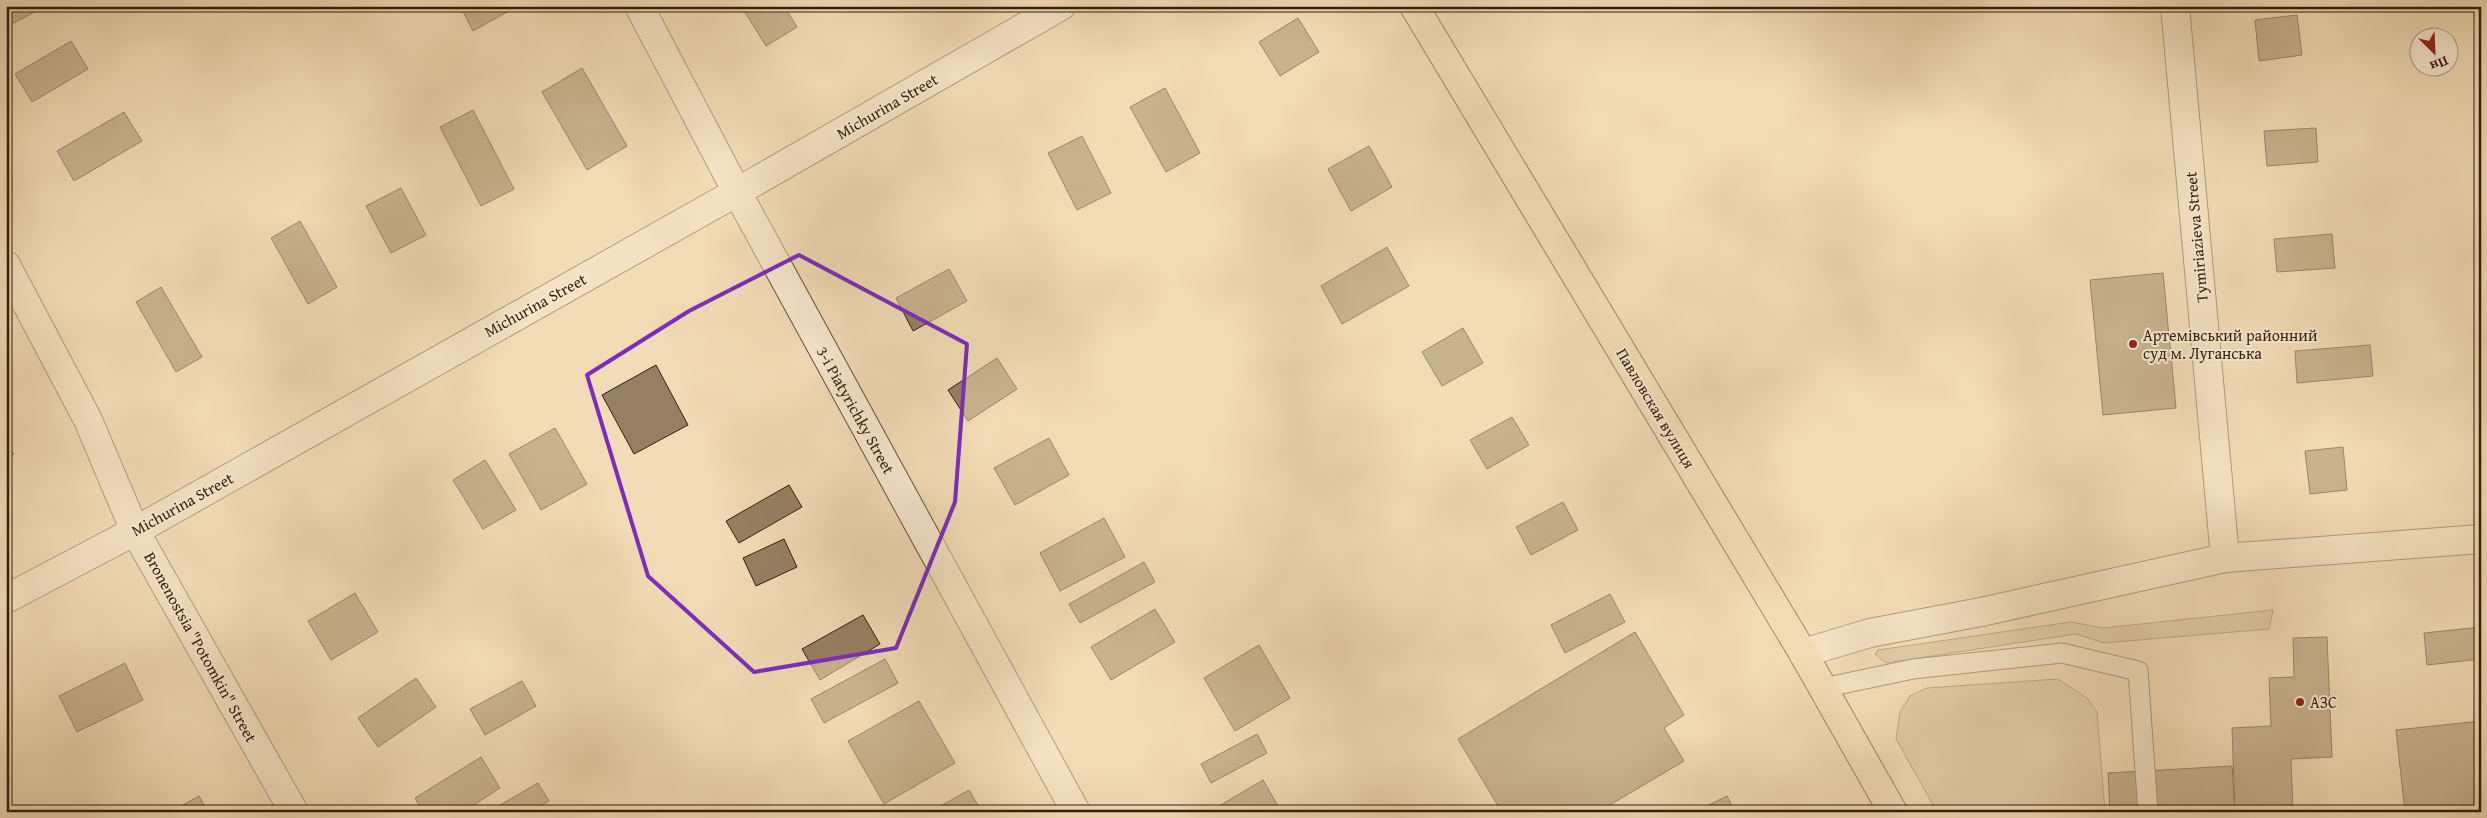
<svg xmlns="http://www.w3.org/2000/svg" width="2487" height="818" font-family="'Gentium Book Plus',serif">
	<rect width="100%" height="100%" fill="#f2dcb7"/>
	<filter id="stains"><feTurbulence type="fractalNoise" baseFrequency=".004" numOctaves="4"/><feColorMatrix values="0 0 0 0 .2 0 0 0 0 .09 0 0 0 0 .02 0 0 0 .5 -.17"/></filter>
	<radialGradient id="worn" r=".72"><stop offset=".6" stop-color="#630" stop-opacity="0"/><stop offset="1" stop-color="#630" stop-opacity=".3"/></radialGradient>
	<g fill="#d1bc99" stroke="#826c51">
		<path d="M 2273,610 L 2269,629 L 2104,643 L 2076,634 L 1886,663 L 1875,654 L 1878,650 L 2071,622 L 2103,628 Z"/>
		<path d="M 2058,679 L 2087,698 L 2097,712 L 2105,812 L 1937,812 L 1896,739 L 1900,712 L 1910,696 L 1927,688 Z"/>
	</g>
	<g fill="#968063" stroke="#321d09">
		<path d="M 6,6 L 41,6 L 42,8 L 6,27 Z"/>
		<path d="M 460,6 L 518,6 L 473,31 Z"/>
		<path d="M 747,6 L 784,6 L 797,27 L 766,46 L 743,9 Z"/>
		<path d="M 2297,15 L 2302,55 L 2259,61 L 2255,20 Z"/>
		<path d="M 1298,18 L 1319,52 L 1280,76 L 1259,42 Z"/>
		<path d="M 71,41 L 88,69 L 32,102 L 15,74 Z"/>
		<path d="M 582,68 L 627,146 L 587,170 L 542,92 Z"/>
		<path d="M 1165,88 L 1200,153 L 1166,172 L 1130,107 Z"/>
		<path d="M 473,110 L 514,189 L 481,206 L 440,127 Z"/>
		<path d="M 124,112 L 142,141 L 74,181 L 57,151 Z"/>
		<path d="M 2316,128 L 2318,162 L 2267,166 L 2264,131 Z"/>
		<path d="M 1082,136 L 1111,193 L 1077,210 L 1048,153 Z"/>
		<path d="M 1369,146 L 1392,187 L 1351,211 L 1328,169 Z"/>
		<path d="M 401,188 L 426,235 L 391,253 L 366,206 Z"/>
		<path d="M 300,221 L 337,287 L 308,304 L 271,238 Z"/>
		<path d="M 2332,234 L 2335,268 L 2277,272 L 2274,239 Z"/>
		<path d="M 1387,247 L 1409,286 L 1342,324 L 1321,286 Z"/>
		<path d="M 949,269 L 967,301 L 913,331 L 896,298 Z"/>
		<path d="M 2163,273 L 2176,408 L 2103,415 L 2090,280 Z"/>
		<path d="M 161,287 L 202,357 L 176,372 L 136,302 Z"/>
		<path d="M 1463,328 L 1483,363 L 1442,386 L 1422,352 Z"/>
		<path d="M 2370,345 L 2373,376 L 2297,383 L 2295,351 Z"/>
		<path d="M 997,358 L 1017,389 L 968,421 L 948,390 Z"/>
		<path d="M 656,365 L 688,425 L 634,454 L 602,395 Z"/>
		<path d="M 1512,417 L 1529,445 L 1487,469 L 1470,440 Z"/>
		<path d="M 555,428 L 587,484 L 541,510 L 509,454 Z"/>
		<path d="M 1049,438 L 1069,475 L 1015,505 L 994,468 Z"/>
		<path d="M 6,441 L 14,454 L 6,459 Z"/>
		<path d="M 2343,447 L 2347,490 L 2310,494 L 2305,451 Z"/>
		<path d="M 485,460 L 516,510 L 483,529 L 453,480 Z"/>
		<path d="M 789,485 L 802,507 L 739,543 L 726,521 Z"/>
		<path d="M 1563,502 L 1578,530 L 1531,555 L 1516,527 Z"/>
		<path d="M 1104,518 L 1125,557 L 1060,591 L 1040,553 Z"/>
		<path d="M 784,539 L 797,567 L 756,586 L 743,558 Z"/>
		<path d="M 1144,562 L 1155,582 L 1080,623 L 1069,604 Z"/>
		<path d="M 355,593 L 378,632 L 331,660 L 308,621 Z"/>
		<path d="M 1610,594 L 1625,622 L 1565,653 L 1551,625 Z"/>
		<path d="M 1155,609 L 1175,642 L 1111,680 L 1091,647 Z"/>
		<path d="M 863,615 L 880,644 L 820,680 L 802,649 Z"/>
		<path d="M 2481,627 L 2481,659 L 2427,665 L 2424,633 Z"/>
		<path d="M 1635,632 L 1684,715 L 1664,728 L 1684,761 L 1598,812 L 1489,812 L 1498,806 L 1458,739 Z"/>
		<path d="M 2327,637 L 2332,757 L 2291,759 L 2293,812 L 2235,812 L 2232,728 L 2271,726 L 2269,678 L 2294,677 L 2293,638 Z"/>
		<path d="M 1259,645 L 1290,698 L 1235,731 L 1204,678 Z"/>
		<path d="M 885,659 L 898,683 L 824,723 L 811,699 Z"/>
		<path d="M 125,663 L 143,700 L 77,732 L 59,696 Z"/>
		<path d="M 416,678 L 436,707 L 378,747 L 358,718 Z"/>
		<path d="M 522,681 L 536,706 L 485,735 L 470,709 Z"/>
		<path d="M 919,701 L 955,763 L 884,804 L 848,741 Z"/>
		<path d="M 2481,721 L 2481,812 L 2405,812 L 2396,730 Z"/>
		<path d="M 1257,734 L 1267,753 L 1211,783 L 1201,764 Z"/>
		<path d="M 481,757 L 500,788 L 463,812 L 423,812 L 415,798 Z"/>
		<path d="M 2232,766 L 2235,812 L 2110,812 L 2108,773 Z"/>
		<path d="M 1263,780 L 1278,806 L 1268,812 L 1209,812 Z"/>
		<path d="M 538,783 L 549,801 L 531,812 L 488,812 Z"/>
		<path d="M 969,790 L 982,812 L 930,812 Z"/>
		<path d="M 199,796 L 208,812 L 171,812 Z"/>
		<path d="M 1727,796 L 1735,812 L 1695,812 Z"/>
	</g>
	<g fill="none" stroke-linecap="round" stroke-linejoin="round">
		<defs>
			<path id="lane" d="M 1823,688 L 1913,669 L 2062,653 L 2138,671 L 2148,812"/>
			<g id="street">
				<path d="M 639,6 L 737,192 L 1076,812"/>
				<path d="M 2175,6 L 2225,558"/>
				<path d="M 6,265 L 88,420 L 135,531 L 294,812"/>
				<path d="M 6,599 L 135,531 L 737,192 L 1061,6"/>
				<path d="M 1803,653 L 1870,633 L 1981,612 L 2225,558 L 2481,539"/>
			</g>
			<path id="primary" d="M 1414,6 L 1803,653 L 1893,812"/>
		</defs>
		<use href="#lane" stroke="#624d34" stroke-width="21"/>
		<use href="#street" stroke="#624d34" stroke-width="30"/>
		<use href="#primary" stroke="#321d09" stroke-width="30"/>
		<use href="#lane" stroke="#f7e8d0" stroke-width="19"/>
		<use href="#street" stroke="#f7e8d0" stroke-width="28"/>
		<use href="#primary" stroke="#f2dcb7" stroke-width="28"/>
	</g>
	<path d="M0 0H2487V818H0ZM 799,255 L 967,344 L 955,502 L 896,648 L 754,672 L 648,576 L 587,375 L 689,311 Z" fill="#f2dcb7" fill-opacity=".55" fill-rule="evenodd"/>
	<path fill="none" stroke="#7b2cbf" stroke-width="4" stroke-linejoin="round" d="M 799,255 L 967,344 L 955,502 L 896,648 L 754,672 L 648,576 L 587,375 L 689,311 Z"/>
	<g fill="#8f2418" stroke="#f7e8d0" stroke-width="2">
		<circle cx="2133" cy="344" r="5"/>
		<circle cx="2300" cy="702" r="5"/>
	</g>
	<g text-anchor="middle" stroke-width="4" stroke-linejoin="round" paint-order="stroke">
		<g font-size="16" fill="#321d09" stroke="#f7e8d0">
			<text transform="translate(887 106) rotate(-30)" y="6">Michurina Street</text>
			<text transform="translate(2196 237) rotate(-95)" y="6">Tymiriazieva Street</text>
			<text transform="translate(535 305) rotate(-29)" y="6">Michurina Street</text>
			<text transform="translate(1656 408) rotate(59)" y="6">Павловская вулиця</text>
			<text transform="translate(856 410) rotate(61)" y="6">3-i Piatyrichky Street</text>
			<text transform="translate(182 504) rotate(-29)" y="6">Michurina Street</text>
			<text transform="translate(201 647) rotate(61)" y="6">Bronenostsia "Potomkin" Street</text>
		</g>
		<g font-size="16" fill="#321d09" stroke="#f7e8d0" text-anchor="start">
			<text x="2143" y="341">Артемівський районний<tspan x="2143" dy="18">суд м. Луганська</tspan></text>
			<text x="2310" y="708">АЗС</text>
		</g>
	</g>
	<rect width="2487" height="818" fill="none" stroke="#f2dcb7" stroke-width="25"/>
	<rect x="8" y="8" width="2472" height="803" fill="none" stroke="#321d09" stroke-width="2.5"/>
	<rect x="12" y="12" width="2462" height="793" fill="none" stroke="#321d09"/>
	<g transform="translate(2434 52) rotate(156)"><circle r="24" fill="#f7e8d0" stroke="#a89780"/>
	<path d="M0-4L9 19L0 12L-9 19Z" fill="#8f2418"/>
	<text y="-8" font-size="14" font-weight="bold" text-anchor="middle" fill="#321d09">Пн</text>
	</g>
	<rect width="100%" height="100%" filter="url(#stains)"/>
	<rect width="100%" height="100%" fill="url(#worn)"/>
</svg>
